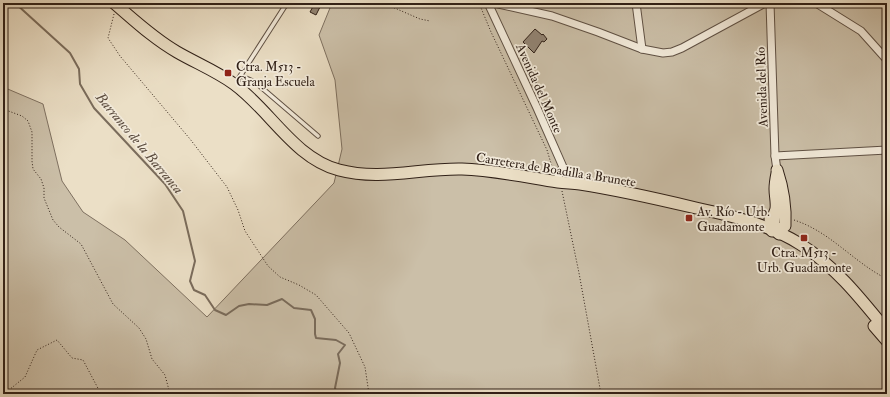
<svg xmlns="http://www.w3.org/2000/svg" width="890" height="397" font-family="'IM FELL Double Pica',serif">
	<rect width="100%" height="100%" fill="#ebdfc6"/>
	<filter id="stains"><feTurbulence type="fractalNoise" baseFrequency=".005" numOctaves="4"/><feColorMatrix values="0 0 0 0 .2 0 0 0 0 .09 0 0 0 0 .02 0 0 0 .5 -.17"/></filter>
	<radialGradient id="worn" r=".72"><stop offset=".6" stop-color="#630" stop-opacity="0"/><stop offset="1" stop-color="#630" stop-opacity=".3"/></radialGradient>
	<path fill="#cbbfa8" stroke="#7e7060" d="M 332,3 L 887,3 L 887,394 L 3,394 L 3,87 L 43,104 L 62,181 L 83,212 L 125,240 L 207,317 L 334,183 L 342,149 L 335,80 L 319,35 Z"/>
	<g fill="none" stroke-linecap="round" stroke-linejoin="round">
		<path stroke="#7a6c5c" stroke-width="2" d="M 15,3 L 70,53 L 79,69 L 80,84 L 94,108 L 165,184 L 183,211 L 195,261 L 190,281 L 194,290 L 205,295 L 215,310 L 226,315 L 239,306 L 249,304 L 267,305 L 282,299 L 294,308 L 311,310 L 315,319 L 315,334 L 316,338 L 336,340 L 345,345 L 338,354 L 340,363 L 335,388 L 337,394"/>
	</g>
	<g fill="#918372" stroke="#302017">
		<path d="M 315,3 L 321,5 L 316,15 L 310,12 Z"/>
		<path d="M 535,29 L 542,35 L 543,34 L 547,39 L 544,42 L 542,41 L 534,53 L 523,42 Z"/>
		<path d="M 535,77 L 537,82 L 532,84 L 530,80 Z"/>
	</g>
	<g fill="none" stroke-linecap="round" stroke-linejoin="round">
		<defs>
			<g id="lane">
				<path d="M 241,76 L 255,82 L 318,136"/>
				<path d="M 235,84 L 287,3"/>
			</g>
			<g id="street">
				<path d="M 488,3 L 537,108 L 563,167 L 558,175 L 560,183"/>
				<path d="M 494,3 L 552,16 L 598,32 L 642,49 L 663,53 L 672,52 L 682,48 L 765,3"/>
				<path d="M 636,3 L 642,49"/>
				<path d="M 770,3 L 775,156 L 777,170"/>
				<path d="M 816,3 L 861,31 L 887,60"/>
				<path d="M 775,156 L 887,150"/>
			</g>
			<g id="primary">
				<path d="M 114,3 C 134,20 154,39 177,52 C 196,63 216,71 234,84 C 270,110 294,158 339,170 C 380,181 420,168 462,169 C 494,170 526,177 558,182 C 565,183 572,183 580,184 C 619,190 658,199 696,208 C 732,216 768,224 800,244 C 835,266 861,299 887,331"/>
				<path d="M 775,214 L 773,227 L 779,234"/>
				<path d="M 770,219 C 780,211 775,200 775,189 C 775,184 776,178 777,173"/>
				<path d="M 772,231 L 780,229 L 785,226 C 786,207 783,188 777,170"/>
				<path d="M 874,326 L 887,341"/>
			</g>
		</defs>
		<use href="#lane" stroke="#5f5043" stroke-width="5.5"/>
		<use href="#street" stroke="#5f5043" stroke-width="9"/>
		<use href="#primary" stroke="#302017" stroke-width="13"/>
		<g stroke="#302017" stroke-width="1" stroke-dasharray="1 2" stroke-linecap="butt">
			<path d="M 383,3 L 420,19 L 430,21"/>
			<path d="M 479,3 L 491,32 L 547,150 L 553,170"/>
			<path d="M 114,14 L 108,38 L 120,56 L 190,139 L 227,187 L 238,210 L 245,231 L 268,266 L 280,277 L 299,285 L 316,295 L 349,333 L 365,367 L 369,394"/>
			<path d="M 3,109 L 22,116 L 28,121 L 32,132 L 32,161 L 33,169 L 41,179 L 44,188 L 44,198 L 53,220 L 59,227 L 81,244 L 113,304 L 139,328 L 146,339 L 152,359 L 165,375 L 170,394"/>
			<path d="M 562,191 L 579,273 L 601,394"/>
			<path d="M 794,220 C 831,232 853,262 887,279"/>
			<path d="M 4,394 L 25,377 L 37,350 L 57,340 L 72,358 L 83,360 L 101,394"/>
		</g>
		<use href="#lane" stroke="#f2eada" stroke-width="3.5"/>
		<use href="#street" stroke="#f2eada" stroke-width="7"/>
		<use href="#primary" stroke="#ebdfc6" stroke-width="11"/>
	</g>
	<g fill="#8f2418" stroke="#f2eada" stroke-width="1.5">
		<rect x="224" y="69" width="8" height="8" rx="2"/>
		<rect x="685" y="214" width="8" height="8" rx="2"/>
		<rect x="800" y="234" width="8" height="8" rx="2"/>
	</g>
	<g text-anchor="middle" stroke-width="3.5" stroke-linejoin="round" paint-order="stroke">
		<g font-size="13" fill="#302017" stroke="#f2eada" text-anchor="start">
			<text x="236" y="71">Ctra. M513 -<tspan x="236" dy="15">Granja Escuela</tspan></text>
			<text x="697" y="216">Av. Río - Urb.<tspan x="697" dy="15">Guadamonte</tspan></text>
			<text x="804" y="257" text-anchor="middle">Ctra. M513 -<tspan x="804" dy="15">Urb. Guadamonte</tspan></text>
		</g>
		<g font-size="13" fill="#302017" stroke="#f2eada">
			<text transform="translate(761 87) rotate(-92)" y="5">Avenida del Río</text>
			<text transform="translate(540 88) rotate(66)" y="5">Avenida del Monte</text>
			<text transform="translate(556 169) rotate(9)" y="5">Carretera de Boadilla a Brunete</text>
		</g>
		<g font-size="14" font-style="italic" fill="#5b4c3f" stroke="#f2eada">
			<text transform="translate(140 143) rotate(50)" y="5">Barranco de la Barranca</text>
		</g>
	</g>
	<rect width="890" height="397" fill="none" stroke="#ebdfc6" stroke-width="16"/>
	<rect x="4" y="4" width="882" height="389" fill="none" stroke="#302017" stroke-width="2"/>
	<rect x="8" y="8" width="874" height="381" fill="none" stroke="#302017"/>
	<rect width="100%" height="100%" filter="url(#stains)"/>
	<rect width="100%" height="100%" fill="url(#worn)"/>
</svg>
